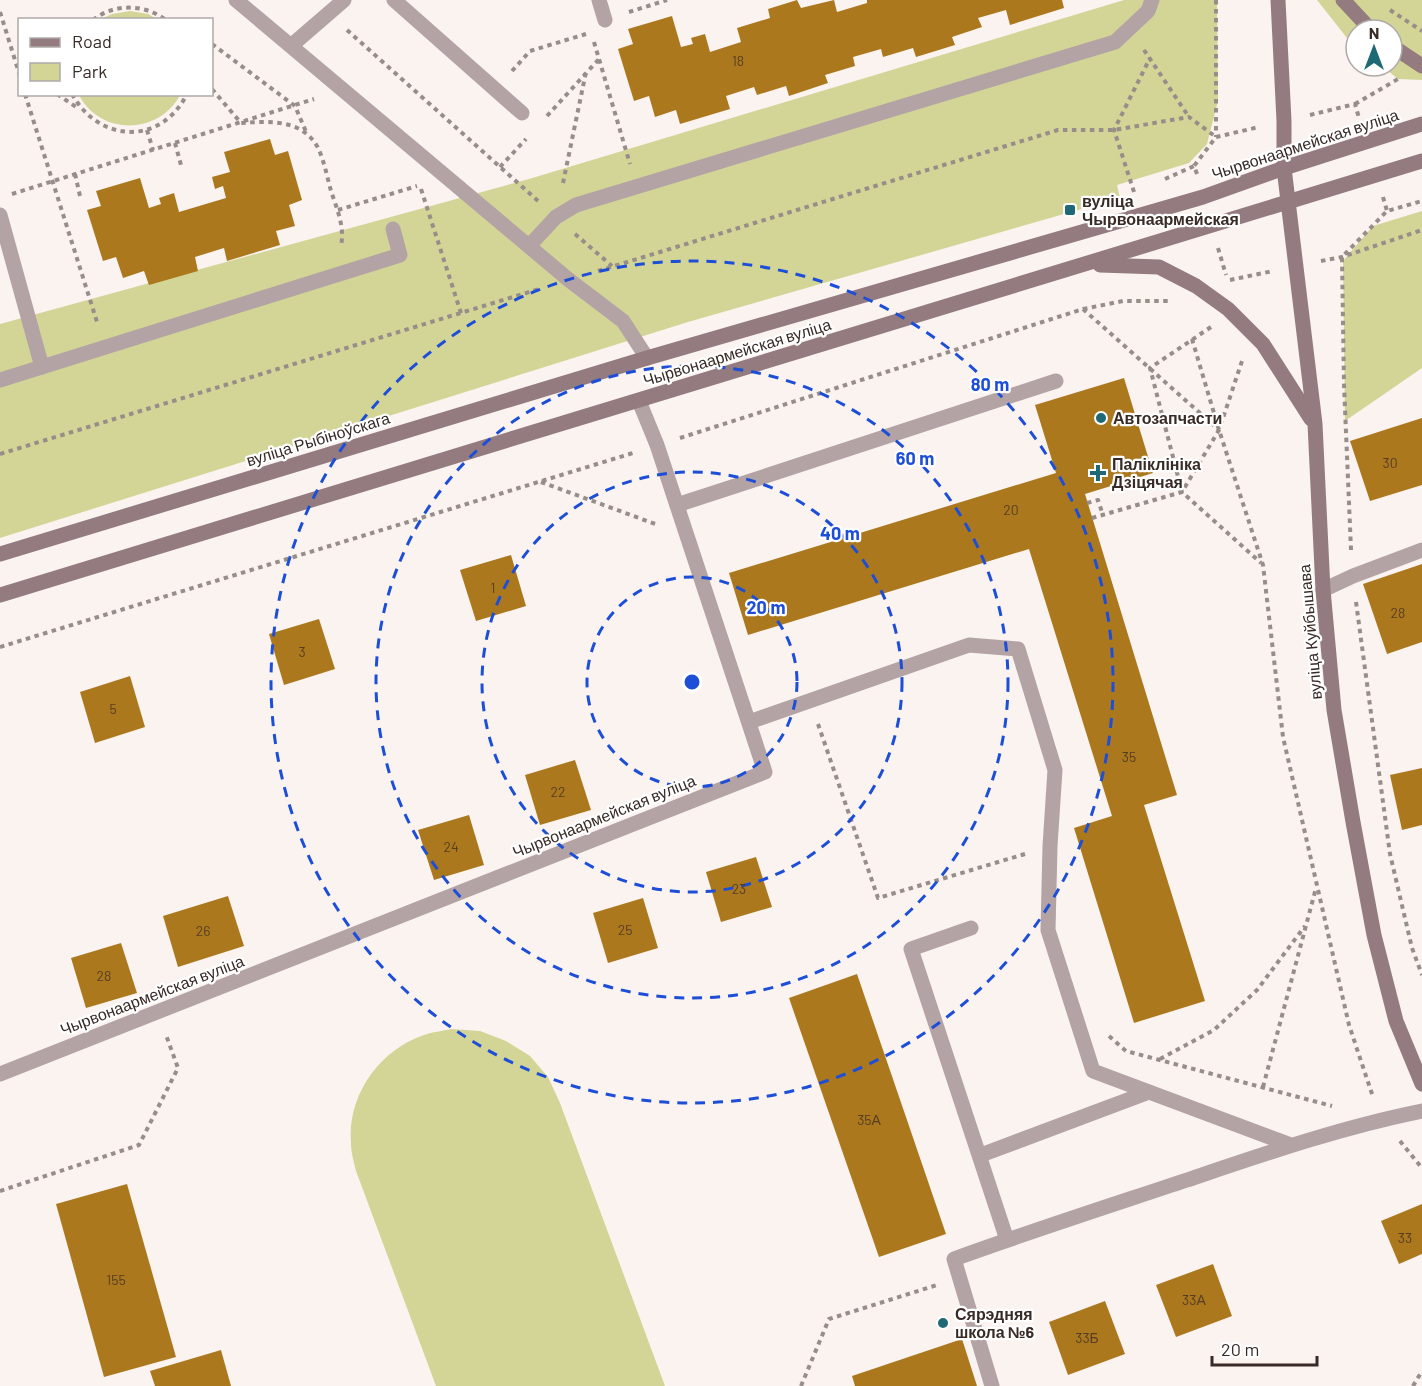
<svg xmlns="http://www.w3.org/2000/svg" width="1422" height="1386" font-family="Barlow,sans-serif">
	<rect width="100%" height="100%" fill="#faf3f0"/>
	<g fill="#d3d597">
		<path d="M 1124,0 L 1217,0 L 1218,101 L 1207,144 L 1189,163 L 1117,185 L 1120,198 L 688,322 L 0,538 L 0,324 L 529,179 Z"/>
		<path d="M 1317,0 L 1422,0 L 1422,80 L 1398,79 L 1382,66 L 1392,66 L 1392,30 L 1356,30 L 1356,45 L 1347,38 Z"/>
		<path d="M 130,11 L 148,14 L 157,19 L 101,19 L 112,14 Z"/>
		<path d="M 79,95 L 180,95 C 159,135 100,136 79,95 Z"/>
		<path d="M 1422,211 L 1422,368 L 1345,421 L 1343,261 L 1373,226 Z"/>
		<path d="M 451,1029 L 480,1031 L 506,1041 L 530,1056 L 548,1077 L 560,1103 L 665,1386 L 436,1386 L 356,1171 C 354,1162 351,1153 351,1143 C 347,1096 379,1050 424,1035 C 432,1032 443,1031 451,1029 Z"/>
	</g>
	<g fill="#ac781e">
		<path d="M 797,0 L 801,8 L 834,0 L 837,12 L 867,3 L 867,0 L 1062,0 L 1064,8 L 1010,25 L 1006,10 L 978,18 L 982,27 L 952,37 L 955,45 L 916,57 L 913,48 L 883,57 L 881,49 L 853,57 L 855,66 L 825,75 L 828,83 L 789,96 L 786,86 L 757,95 L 754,87 L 726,96 L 730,109 L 680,124 L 676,110 L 655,117 L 649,96 L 634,101 L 618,49 L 633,44 L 628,29 L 672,16 L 681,47 L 693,44 L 691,38 L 705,34 L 710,52 L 741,42 L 737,28 L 770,18 L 768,9 Z"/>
		<path d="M 270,139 L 275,155 L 288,151 L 302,200 L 289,205 L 295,226 L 276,231 L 280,245 L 227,261 L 224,248 L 195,257 L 198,271 L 149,285 L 144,271 L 123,278 L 116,257 L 103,261 L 87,210 L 101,206 L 96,191 L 140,178 L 149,208 L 161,204 L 159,198 L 174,193 L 179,212 L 226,198 L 223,186 L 215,189 L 212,177 L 230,172 L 224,152 Z"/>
		<path d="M 1124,378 L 1153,473 L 1085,494 L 1177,795 L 1144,805 L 1205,1001 L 1134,1023 L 1074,828 L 1112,816 L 1029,549 L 748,635 L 729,573 L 1056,473 L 1035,405 Z"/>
		<path d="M 1422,418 L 1422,485 L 1370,501 L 1350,441 Z"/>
		<path d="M 511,555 L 526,606 L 476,621 L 460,570 Z"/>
		<path d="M 1422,564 L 1422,642 L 1387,654 L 1363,584 Z"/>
		<path d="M 319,619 L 335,669 L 284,685 L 269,634 Z"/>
		<path d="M 130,676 L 145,727 L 95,743 L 80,692 Z"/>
		<path d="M 575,760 L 591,810 L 540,825 L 525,775 Z"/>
		<path d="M 1422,768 L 1422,825 L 1402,830 L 1390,775 Z"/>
		<path d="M 469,815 L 484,865 L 434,880 L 418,830 Z"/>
		<path d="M 756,857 L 772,907 L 721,922 L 706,872 Z"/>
		<path d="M 228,896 L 244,946 L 178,967 L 163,916 Z"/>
		<path d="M 643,898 L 658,948 L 608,963 L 593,913 Z"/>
		<path d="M 121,943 L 137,993 L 86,1008 L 71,958 Z"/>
		<path d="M 857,974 L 946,1234 L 879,1257 L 789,998 Z"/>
		<path d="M 127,1184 L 176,1357 L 104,1377 L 56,1204 Z"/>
		<path d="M 1422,1204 L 1422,1254 L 1399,1264 L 1381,1221 Z"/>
		<path d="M 1213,1264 L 1232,1316 L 1176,1337 L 1156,1285 Z"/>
		<path d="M 1105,1301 L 1125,1354 L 1068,1375 L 1049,1322 Z"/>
		<path d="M 962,1339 L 977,1386 L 855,1386 L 852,1376 Z"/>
		<path d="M 221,1350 L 231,1386 L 155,1386 L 150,1371 Z"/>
	</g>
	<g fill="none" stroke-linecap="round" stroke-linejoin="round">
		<g stroke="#978d89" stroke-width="4" stroke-dasharray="4.5 4.5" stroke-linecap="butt">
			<path d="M 1216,0 L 1216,137"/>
			<path d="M 1390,10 L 1422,31"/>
			<path d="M 0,12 L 20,76"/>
			<path d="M 629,12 L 667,0"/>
			<path d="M 93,20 C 114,3 145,4 166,20"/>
			<path d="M 347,30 L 538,201"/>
			<path d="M 594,42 L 630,164"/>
			<path d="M 212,44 L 295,106 L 307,134"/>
			<path d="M 1144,50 L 1189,117"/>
			<path d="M 512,71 L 530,51 L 586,34"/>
			<path d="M 212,89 L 241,123 C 268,121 301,119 317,146 C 324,159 327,177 331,191 C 337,209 345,227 341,246"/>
			<path d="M 25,94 L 98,325"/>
			<path d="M 57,94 L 79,109"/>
			<path d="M 72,94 C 99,143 161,146 187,94"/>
			<path d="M 1355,104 L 1398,79"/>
			<path d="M 1310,115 L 1355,104 L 1359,118"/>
			<path d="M 547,116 L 599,59"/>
			<path d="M 147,130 L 153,150"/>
			<path d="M 175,143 L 181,165"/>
			<path d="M 500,167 L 526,139"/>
			<path d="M 75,174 L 80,196"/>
			<path d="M 1197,174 L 1194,166 L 1216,137 L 1259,127"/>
			<path d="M 1165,179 L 1194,166"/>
			<path d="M 563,183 L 586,72"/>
			<path d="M 421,189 L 461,313"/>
			<path d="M 1134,192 L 1114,130 L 1150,58"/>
			<path d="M 12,194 L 314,99"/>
			<path d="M 1383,197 L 1387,211"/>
			<path d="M 338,210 L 417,186"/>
			<path d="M 575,234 L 612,266"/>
			<path d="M 1218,248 L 1226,275"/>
			<path d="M 1321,261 L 1342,257 L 1422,230"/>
			<path d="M 598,271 L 1058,130 L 1114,130 L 1189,117 L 1216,137"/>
			<path d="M 1230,280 L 1273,271"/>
			<path d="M 1083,309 L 1123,301 L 1168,301"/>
			<path d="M 1211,327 L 1150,368 L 1182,492 L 1261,563"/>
			<path d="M 1192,339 L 1219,430 L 1263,565 L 1283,737 L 1349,1025 L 1373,1097"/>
			<path d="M 680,438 L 1083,309 L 1219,430"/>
			<path d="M 0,454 L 539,289"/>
			<path d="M 541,482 L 658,525"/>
			<path d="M 1087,503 L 1098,500 L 1103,515"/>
			<path d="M 1092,518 L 1182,492 L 1219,430 L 1242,361"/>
			<path d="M 1351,550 L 1344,385 L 1342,257 L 1387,211 L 1422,201"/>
			<path d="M 1356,602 L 1390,854 L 1412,948 L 1422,975"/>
			<path d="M 0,647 L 633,453"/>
			<path d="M 818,724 L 878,898 L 1025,854"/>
			<path d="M 1109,1036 L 1126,1051 L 1332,1106"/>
			<path d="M 1160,1059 L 1214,1030 L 1257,990 L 1305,926"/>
			<path d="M 1263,1087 L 1316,888"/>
			<path d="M 1400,1141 L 1422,1168"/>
			<path d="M 0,1191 L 139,1145 L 178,1068 L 166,1035"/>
			<path d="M 801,1386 L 829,1319 L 937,1285"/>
			<path d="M 1413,1386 L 1422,1371"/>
		</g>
		<g stroke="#b3a3a5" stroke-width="15">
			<path d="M 236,0 L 569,280 L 623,321 L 647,358"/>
			<path d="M 394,0 L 522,113"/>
			<path d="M 599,0 L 605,20"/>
			<path d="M 292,45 L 344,0"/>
			<path d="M 0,215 L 42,367"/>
			<path d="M 529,246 L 556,217 L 576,205 L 1115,42 L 1148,11 L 1152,0"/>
			<path d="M 0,380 L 400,255 L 393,229"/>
			<path d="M 677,505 L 1056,381"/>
			<path d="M 749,722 L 969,645 L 1018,649 L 1055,770 L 1050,846 L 1048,930 L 1093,1071 L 1291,1145"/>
			<path d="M 971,928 L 911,949 L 1007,1240"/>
			<path d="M 981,1155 L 1149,1092"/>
			<path d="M 992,1386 L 954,1259 C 1031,1231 1109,1206 1187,1180 C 1264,1154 1342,1127 1422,1111"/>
		</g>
		<g stroke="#b3a3a5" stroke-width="15">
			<path d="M 1323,590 L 1353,576 L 1422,550"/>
			<path d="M 0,1074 L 765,772 L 657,445 L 639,401"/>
		</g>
		<g stroke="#937b7f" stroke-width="15">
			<path d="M 1278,0 L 1284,121 L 1284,168 L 1315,424 L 1323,590 L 1334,710 L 1353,822 L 1374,935 L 1396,1021 L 1422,1084"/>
			<path d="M 1343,0 L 1371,30"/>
			<path d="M 1392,46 L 1422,66"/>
			<path d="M 1100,265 L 1159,267 L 1196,286 L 1228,309 L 1263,344 L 1311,419"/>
			<path d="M 0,554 L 647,358 L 1203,197 L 1284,168 L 1422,124"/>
			<path d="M 0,595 L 1422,161"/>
		</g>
	</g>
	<g fill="none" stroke="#1d4ed8" stroke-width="3" stroke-dasharray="10 8">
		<circle cx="692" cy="682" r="105"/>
		<circle cx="692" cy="682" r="210"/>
		<circle cx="692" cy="682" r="316"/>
		<circle cx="692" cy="682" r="421"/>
	</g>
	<g fill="#1f6875" stroke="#fff" stroke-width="2">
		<rect x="1064" y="204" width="12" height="12" rx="3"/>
		<circle cx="1101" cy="418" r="6"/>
		<path d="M1095 464h6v6h6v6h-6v6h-6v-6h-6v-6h6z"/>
		<circle cx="943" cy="1323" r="6"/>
	</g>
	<g text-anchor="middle" stroke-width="4.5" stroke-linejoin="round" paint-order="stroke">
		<g font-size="14" fill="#553e24">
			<text x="738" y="66">18</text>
			<text x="1390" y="468">30</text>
			<text x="1011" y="515">20</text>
			<text x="493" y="593">1</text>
			<text x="1398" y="618">28</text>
			<text x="302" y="657">3</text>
			<text x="113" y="714">5</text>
			<text x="1129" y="762">35</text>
			<text x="558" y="797">22</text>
			<text x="451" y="852">24</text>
			<text x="739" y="894">23</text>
			<text x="625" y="935">25</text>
			<text x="203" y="936">26</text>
			<text x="104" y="981">28</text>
			<text x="869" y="1125">35А</text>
			<text x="1405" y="1243">33</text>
			<text x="116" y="1285">155</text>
			<text x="1194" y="1305">33А</text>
			<text x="1087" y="1343">33Б</text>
		</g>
		<g font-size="16" fill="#382b26" stroke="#fff">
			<text transform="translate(1305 144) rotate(-18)" y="6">Чырвонаармейская вуліца</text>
			<text transform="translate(737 352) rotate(-17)" y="6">Чырвонаармейская вуліца</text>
			<text transform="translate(318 439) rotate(-17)" y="6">вуліца Рыбіноўскага</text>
			<text transform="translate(1310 632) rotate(-95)" y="6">вуліца Куйбышава</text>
			<text transform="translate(604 816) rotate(-22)" y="6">Чырвонаармейская вуліца</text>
			<text transform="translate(152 995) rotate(-21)" y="6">Чырвонаармейская вуліца</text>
		</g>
		<g font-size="16" font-weight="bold" fill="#382b26" stroke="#fff" text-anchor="start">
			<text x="1082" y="207">вуліца<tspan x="1082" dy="18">Чырвонаармейская</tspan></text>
			<text x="1113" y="424">Автозапчасти</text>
			<text x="1112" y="470">Паліклініка<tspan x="1112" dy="18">Дзіцячая</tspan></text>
			<text x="955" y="1320">Сярэдняя<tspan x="955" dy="18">школа №6</tspan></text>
		</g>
	</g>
	<circle cx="692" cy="682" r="9" fill="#1d4ed8" stroke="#fff" stroke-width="3"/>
	<g font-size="18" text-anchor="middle" font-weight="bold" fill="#1d4ed8" stroke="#fff" stroke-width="4.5" stroke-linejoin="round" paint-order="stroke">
		<text x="990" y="391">80 m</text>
		<text x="915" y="465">60 m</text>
		<text x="840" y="540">40 m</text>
		<text x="766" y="614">20 m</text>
	</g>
	<rect x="18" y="18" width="195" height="78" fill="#ffffff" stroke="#afaaa8" stroke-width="1.5"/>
	<rect x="30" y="38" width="30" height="9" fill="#937b7f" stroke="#afaaa8" stroke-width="1.5"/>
	<text x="72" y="48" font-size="18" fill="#382b26">Road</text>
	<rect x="30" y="63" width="30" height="18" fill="#d3d597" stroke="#afaaa8" stroke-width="1.5"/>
	<text x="72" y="78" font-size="18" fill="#382b26">Park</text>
	<g transform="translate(1374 48)"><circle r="28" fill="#ffffff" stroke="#afaaa8" stroke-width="1.5"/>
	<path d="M0-4.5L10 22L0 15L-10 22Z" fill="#1f6875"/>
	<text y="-9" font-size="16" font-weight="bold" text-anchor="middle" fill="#382b26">N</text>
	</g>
	<path d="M1212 1356v9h105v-9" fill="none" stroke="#382b26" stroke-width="3"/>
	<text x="1221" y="1356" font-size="18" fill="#382b26" stroke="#ffffff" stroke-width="4.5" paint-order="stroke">20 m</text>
</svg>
